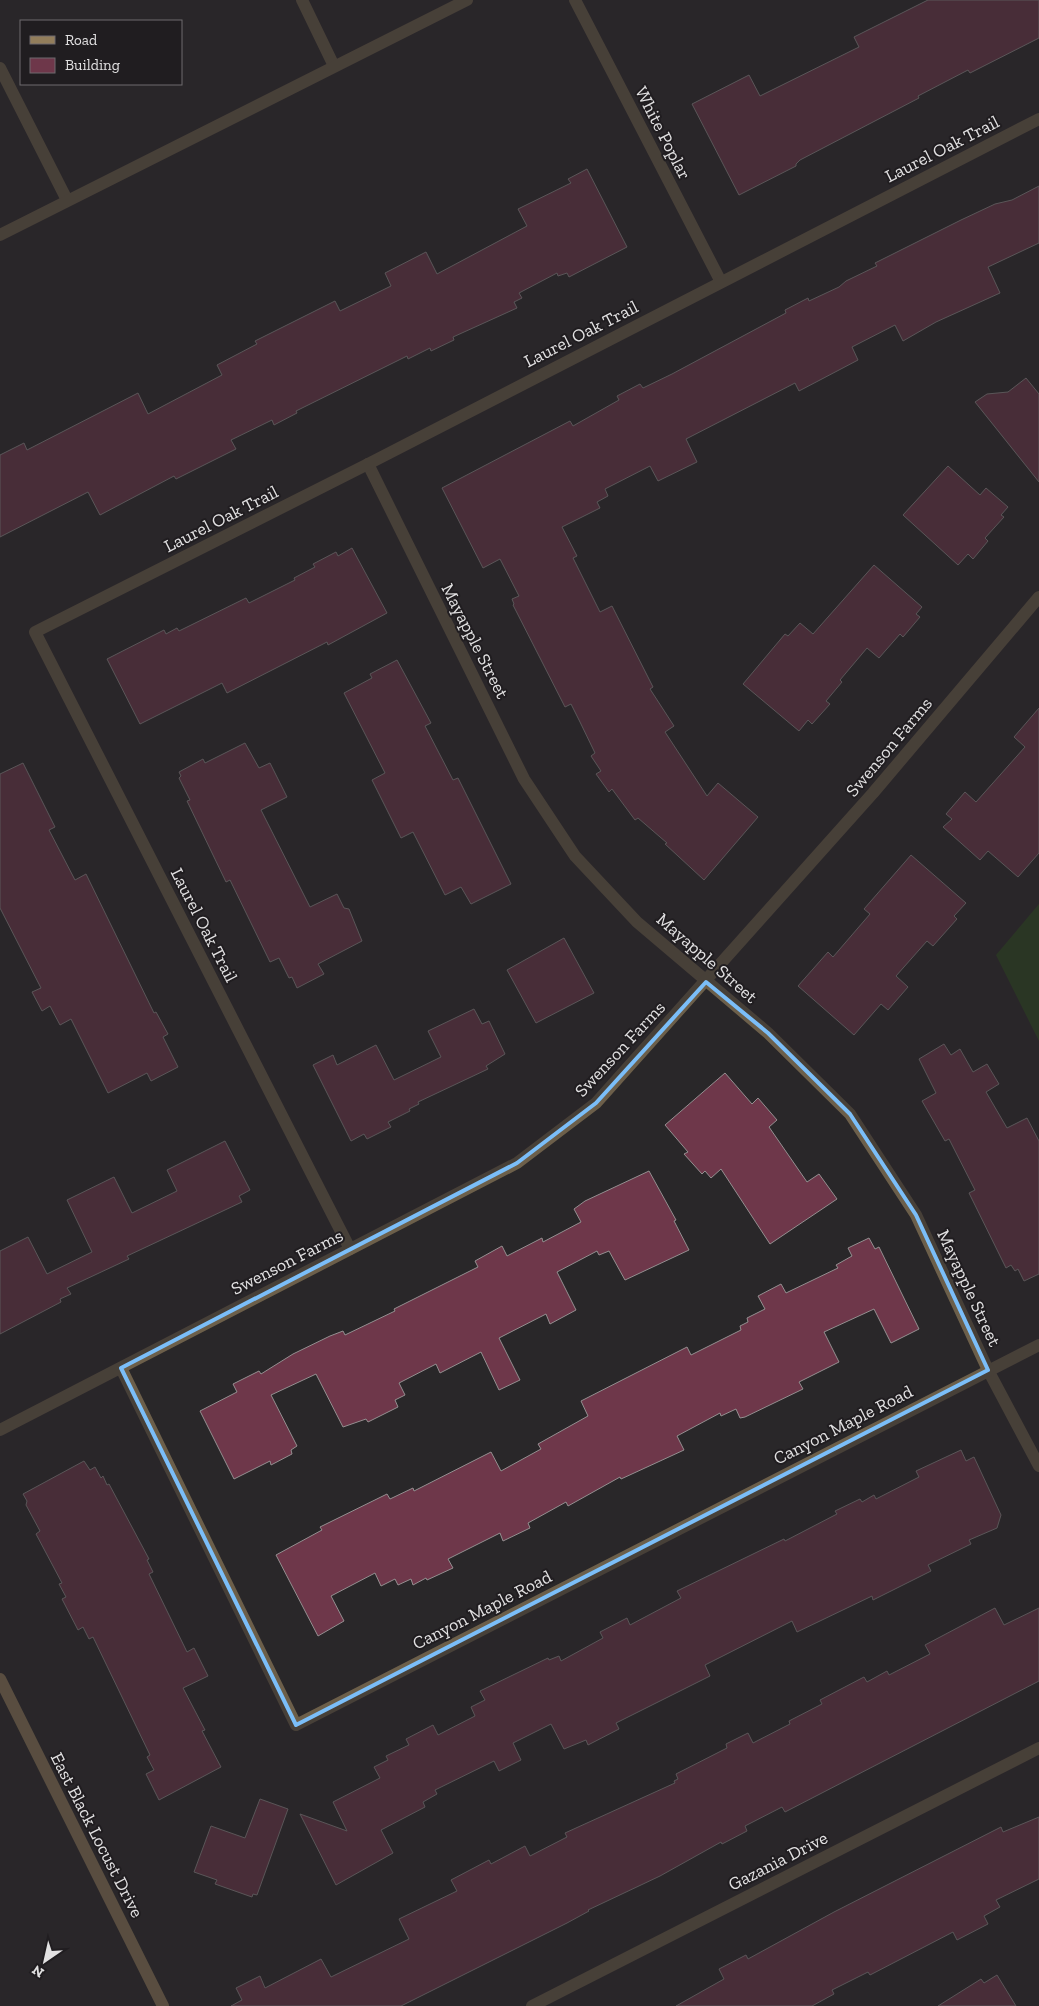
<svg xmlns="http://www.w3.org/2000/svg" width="1039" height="2006" font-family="'Zilla Slab',serif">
	<rect width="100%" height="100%" fill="#292729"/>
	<path fill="#2b4a1e" d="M 1039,904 L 1039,1041 L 996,955 Z"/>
	<g fill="#6e374a" stroke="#948f90">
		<path d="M 928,0 L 1039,0 L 1039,38 L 970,73 L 968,70 L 918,96 L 919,98 L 800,160 L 796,164 L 796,166 L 739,195 L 692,104 L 749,75 L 760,96 L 859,47 L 854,37 Z"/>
		<path d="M 587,169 L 627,247 L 569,277 L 567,273 L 558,276 L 557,273 L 519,293 L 522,298 L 514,302 L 517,308 L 453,337 L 454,340 L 431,351 L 430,348 L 408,359 L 407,356 L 296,411 L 297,413 L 274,425 L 272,420 L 231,440 L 236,449 L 176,479 L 174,476 L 100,515 L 88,492 L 0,537 L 0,455 L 24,443 L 27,450 L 138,393 L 148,414 L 222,375 L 217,365 L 257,344 L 255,341 L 335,301 L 340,311 L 391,286 L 385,273 L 426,252 L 437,274 L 527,226 L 518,209 L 571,183 L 568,179 Z"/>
		<path d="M 1039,186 L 1039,243 L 988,267 L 1000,293 L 936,322 L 903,341 L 895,325 L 852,347 L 858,360 L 799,391 L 795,383 L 686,439 L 697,462 L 658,481 L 650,466 L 605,489 L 608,496 L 597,502 L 600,508 L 562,527 L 577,556 L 573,558 L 600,612 L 612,606 L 653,687 L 650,689 L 674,726 L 665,732 L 707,796 L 718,783 L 758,817 L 704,880 L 665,844 L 667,843 L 638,818 L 635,820 L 612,789 L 609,792 L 596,774 L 601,771 L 591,756 L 595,753 L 580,722 L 571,704 L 565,707 L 513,605 L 514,604 L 512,599 L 519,596 L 500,559 L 483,568 L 442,488 L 570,421 L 573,426 L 619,400 L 617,396 L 640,384 L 643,388 L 672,374 L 786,313 L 785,310 L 808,298 L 809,301 L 839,287 L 846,281 L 877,266 L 875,263 L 961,220 L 995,204 L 1012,200 Z"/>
		<path d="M 1026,378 L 1039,394 L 1039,482 L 975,402 L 987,394 L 1008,392 Z"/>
		<path d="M 948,466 L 980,495 L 986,488 L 1008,507 L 1001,515 L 1004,517 L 985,538 L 988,541 L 973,559 L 968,554 L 958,565 L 903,515 Z"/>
		<path d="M 352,548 L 387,613 L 328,645 L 327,642 L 227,693 L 222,683 L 140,724 L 107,659 L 164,630 L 166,634 L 177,628 L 179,631 L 246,598 L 249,603 L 295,580 L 294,578 L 315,567 L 313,564 L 336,552 L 338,556 Z"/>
		<path d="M 874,565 L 922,607 L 916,614 L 920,617 L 903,637 L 900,634 L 879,658 L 867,648 L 840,680 L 842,682 L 826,701 L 830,704 L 812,724 L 808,720 L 799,731 L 743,684 L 785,634 L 788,636 L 800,623 L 813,634 Z"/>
		<path d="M 397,660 L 431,723 L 425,726 L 453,780 L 458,778 L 511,884 L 471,904 L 461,887 L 445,895 L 413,832 L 401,838 L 372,780 L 385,773 L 344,693 L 372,678 L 370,674 Z"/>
		<path d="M 1039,708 L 1039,853 L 1018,877 L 988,851 L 980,860 L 943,827 L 952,819 L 946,814 L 965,792 L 976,802 L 1025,747 L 1014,737 Z"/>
		<path d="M 245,743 L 259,768 L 270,763 L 287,797 L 261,810 L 310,907 L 337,894 L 344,908 L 349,909 L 362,941 L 318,964 L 324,974 L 297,988 L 292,977 L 289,978 L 279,958 L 270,962 L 230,880 L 226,882 L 187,801 L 190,800 L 179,778 L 181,776 L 179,772 L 203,759 L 205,763 Z"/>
		<path d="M 23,763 L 55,827 L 49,830 L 75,880 L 86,874 L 154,1013 L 156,1012 L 168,1034 L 163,1037 L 178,1067 L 151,1081 L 147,1073 L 108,1093 L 71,1019 L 60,1025 L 50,1006 L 42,1011 L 32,992 L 41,988 L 0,908 L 0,774 Z"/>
		<path d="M 911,855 L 966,903 L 954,916 L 957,919 L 933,946 L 927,941 L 896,976 L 908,987 L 888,1010 L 881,1004 L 854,1035 L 798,986 L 828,952 L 833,957 L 870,914 L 864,909 Z"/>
		<path d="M 564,938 L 594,993 L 536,1023 L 507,970 Z"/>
		<path d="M 474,1009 L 482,1024 L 489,1021 L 505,1054 L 486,1066 L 488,1069 L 418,1102 L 419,1104 L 409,1109 L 410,1111 L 388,1122 L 391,1127 L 367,1139 L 364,1134 L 351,1141 L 313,1065 L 333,1055 L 337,1065 L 376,1045 L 394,1080 L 441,1057 L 428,1031 Z"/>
		<path d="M 944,1044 L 951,1055 L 960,1049 L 973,1072 L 987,1064 L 999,1084 L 986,1092 L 1007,1128 L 1027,1118 L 1039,1141 L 1039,1274 L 1024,1281 L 1018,1269 L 1015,1271 L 1011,1265 L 1006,1268 L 969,1193 L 975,1190 L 949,1139 L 945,1141 L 922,1101 L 936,1093 L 919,1059 Z"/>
		<path d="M 725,1073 L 752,1104 L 758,1098 L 777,1120 L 769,1127 L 807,1182 L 819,1174 L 837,1199 L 770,1244 L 721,1169 L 711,1178 L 705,1171 L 702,1174 L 684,1154 L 688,1152 L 665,1125 Z"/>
		<path d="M 225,1141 L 250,1190 L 239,1196 L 242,1202 L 127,1256 L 129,1259 L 67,1288 L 71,1294 L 60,1299 L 61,1302 L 0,1334 L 0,1251 L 28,1237 L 47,1274 L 92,1252 L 67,1200 L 114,1177 L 132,1213 L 177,1191 L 167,1170 Z"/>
		<path d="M 649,1171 L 676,1220 L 674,1221 L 689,1250 L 625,1280 L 609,1251 L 599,1255 L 597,1251 L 557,1272 L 576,1310 L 550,1324 L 546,1314 L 499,1338 L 520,1380 L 499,1390 L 481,1352 L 440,1373 L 436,1364 L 399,1383 L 405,1395 L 395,1400 L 398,1407 L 368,1422 L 366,1419 L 343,1427 L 316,1374 L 271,1395 L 297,1446 L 291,1450 L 292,1454 L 271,1465 L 270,1461 L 234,1479 L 200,1411 L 237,1392 L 233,1384 L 259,1371 L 261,1374 L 293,1354 L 330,1336 L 343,1331 L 345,1335 L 395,1311 L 394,1309 L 478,1267 L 475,1261 L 502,1246 L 507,1256 L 542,1238 L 543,1242 L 581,1222 L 574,1209 L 585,1201 Z"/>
		<path d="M 869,1238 L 875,1249 L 879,1247 L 919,1329 L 891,1343 L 874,1309 L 824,1332 L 839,1362 L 799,1382 L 803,1389 L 745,1417 L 740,1418 L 736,1409 L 721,1416 L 720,1413 L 677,1436 L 684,1450 L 621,1479 L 620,1477 L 568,1506 L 566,1502 L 528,1523 L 530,1528 L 503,1541 L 500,1533 L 448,1559 L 453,1568 L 427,1580 L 426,1578 L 413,1585 L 411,1579 L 398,1585 L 395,1579 L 381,1586 L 375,1573 L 331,1596 L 344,1621 L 318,1636 L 276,1555 L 322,1530 L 320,1527 L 387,1494 L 390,1499 L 413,1488 L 414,1491 L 491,1452 L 501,1471 L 541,1449 L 538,1444 L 588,1416 L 581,1401 L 687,1347 L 691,1355 L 741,1330 L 740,1326 L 748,1322 L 747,1318 L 765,1309 L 758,1296 L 781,1284 L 786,1293 L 838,1268 L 836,1265 L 852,1256 L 848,1248 Z"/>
		<path d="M 961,1450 L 966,1461 L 974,1457 L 1001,1515 L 997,1528 L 969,1540 L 971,1544 L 928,1565 L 931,1571 L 873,1600 L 872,1596 L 797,1632 L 792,1621 L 705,1665 L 710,1676 L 616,1723 L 619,1729 L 588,1745 L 586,1740 L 564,1749 L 551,1724 L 513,1743 L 521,1760 L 499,1771 L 494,1761 L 435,1790 L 437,1794 L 423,1802 L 425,1807 L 381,1830 L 393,1853 L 336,1885 L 300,1814 L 347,1831 L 333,1802 L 380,1778 L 374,1767 L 388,1760 L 386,1756 L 409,1745 L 406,1739 L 433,1725 L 438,1735 L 475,1716 L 471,1707 L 485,1700 L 480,1691 L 548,1658 L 549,1660 L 559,1656 L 561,1661 L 603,1638 L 600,1632 L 627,1618 L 630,1625 L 681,1598 L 677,1591 L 784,1539 L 785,1541 L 837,1514 L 835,1511 L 860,1499 L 862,1502 L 874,1495 L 876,1499 L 919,1477 L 916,1471 Z"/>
		<path d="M 84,1461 L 90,1470 L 95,1467 L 101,1478 L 103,1476 L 107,1485 L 109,1484 L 149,1559 L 147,1560 L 153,1572 L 149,1574 L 187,1652 L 194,1648 L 208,1676 L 183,1688 L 205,1730 L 202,1731 L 221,1767 L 159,1800 L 146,1774 L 154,1770 L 147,1757 L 150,1755 L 93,1637 L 89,1639 L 83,1627 L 78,1630 L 62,1599 L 66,1597 L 59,1584 L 62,1583 L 36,1534 L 40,1531 L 26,1505 L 27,1501 L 23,1494 Z"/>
		<path d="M 995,1608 L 1004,1625 L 1039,1608 L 1039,1681 L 785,1812 L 782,1807 L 745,1826 L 747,1831 L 722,1844 L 721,1842 L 660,1876 L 588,1910 L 589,1911 L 567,1923 L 401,2006 L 231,2006 L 242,2000 L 236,1988 L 260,1976 L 265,1988 L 321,1959 L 331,1977 L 409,1939 L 399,1919 L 457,1891 L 451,1880 L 489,1860 L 491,1864 L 525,1846 L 530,1856 L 567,1837 L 565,1833 L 675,1783 L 674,1781 L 678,1779 L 676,1774 L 727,1748 L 726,1744 L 748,1733 L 753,1743 L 790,1724 L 789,1721 L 822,1704 L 820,1700 L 864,1677 L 867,1682 L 887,1671 L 889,1675 L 930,1654 L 925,1645 Z"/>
		<path d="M 260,1799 L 288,1809 L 257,1895 L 253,1894 L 252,1897 L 215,1884 L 217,1880 L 194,1872 L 211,1826 L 245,1838 Z"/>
		<path d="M 1039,1817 L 1039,1879 L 996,1900 L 1000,1907 L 984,1916 L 988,1924 L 957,1940 L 953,1932 L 870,1975 L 868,1972 L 832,1990 L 834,1994 L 812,2006 L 676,2006 L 724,1979 L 719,1969 L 746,1955 L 748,1959 L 834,1912 L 1001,1827 L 1003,1832 Z"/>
		<path d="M 997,1975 L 1016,2006 L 938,2006 L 981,1979 L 984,1983 Z"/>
	</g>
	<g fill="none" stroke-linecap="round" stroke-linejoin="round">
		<g stroke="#6c5f4a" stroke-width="12">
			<path d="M 302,0 L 334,66"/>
			<path d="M 575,0 L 721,282"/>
			<path d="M 0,68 L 67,200"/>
			<path d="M 0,235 L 467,0"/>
			<path d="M 368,464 L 524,779 L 575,856 L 637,922 L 768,1033 L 850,1114 L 916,1215 L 988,1370 L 1039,1466"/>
			<path d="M 350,1249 L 35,632 L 368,464 L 1039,119"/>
			<path d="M 121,1368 L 296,1725 L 1039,1345"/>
			<path d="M 0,1430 L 517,1163 L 596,1103 L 873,793 L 1039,597"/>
			<path d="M 532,2006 L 1039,1748"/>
		</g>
		<path stroke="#927d5b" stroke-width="12" d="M 0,1679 L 163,2006"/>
	</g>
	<path d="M0 0H1039V2006H0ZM 706,982 L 768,1033 L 850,1114 L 916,1215 L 988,1370 L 296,1725 L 121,1368 L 517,1163 L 596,1103 Z" fill="#292729" fill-opacity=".55" fill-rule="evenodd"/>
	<path fill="none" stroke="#7bbef8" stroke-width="4" stroke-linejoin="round" d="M 706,982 L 768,1033 L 850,1114 L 916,1215 L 988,1370 L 296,1725 L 121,1368 L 517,1163 L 596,1103 Z"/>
	<g text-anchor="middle" stroke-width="4" stroke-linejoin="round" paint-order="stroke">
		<g font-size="18" fill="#e2e1e2" stroke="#201d20">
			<text transform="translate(663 133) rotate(63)" y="6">White Poplar</text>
			<text transform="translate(942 149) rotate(-27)" y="6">Laurel Oak Trail</text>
			<text transform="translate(581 334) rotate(-27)" y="6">Laurel Oak Trail</text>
			<text transform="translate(221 519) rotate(-27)" y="6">Laurel Oak Trail</text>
			<text transform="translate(475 641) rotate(63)" y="6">Mayapple Street</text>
			<text transform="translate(889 747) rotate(-50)" y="6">Swenson Farms</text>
			<text transform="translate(204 925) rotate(63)" y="6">Laurel Oak Trail</text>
			<text transform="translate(707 958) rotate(41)" y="6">Mayapple Street</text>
			<text transform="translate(620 1049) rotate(-47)" y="6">Swenson Farms</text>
			<text transform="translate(287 1262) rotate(-27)" y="6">Swenson Farms</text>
			<text transform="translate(969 1288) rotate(65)" y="6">Mayapple Street</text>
			<text transform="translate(843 1425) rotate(-27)" y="6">Canyon Maple Road</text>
			<text transform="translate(482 1610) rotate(-27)" y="6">Canyon Maple Road</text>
			<text transform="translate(97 1835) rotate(63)" y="6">East Black Locust Drive</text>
			<text transform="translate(778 1861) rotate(-27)" y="6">Gazania Drive</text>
		</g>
	</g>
	<rect x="20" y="20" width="162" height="65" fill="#201d20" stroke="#6e6b6e"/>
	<rect x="30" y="36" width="25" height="8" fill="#927d5b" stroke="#6e6b6e"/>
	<text x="65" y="45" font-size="15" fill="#e2e1e2">Road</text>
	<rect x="30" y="58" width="25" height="15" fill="#6e374a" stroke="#6e6b6e"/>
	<text x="65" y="70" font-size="15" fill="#e2e1e2">Building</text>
	<g transform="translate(45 1961) rotate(214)" stroke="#201d20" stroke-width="4" paint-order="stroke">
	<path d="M0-4L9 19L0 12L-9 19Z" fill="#e2e1e2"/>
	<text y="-8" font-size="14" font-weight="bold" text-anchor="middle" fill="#e2e1e2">N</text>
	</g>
</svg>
